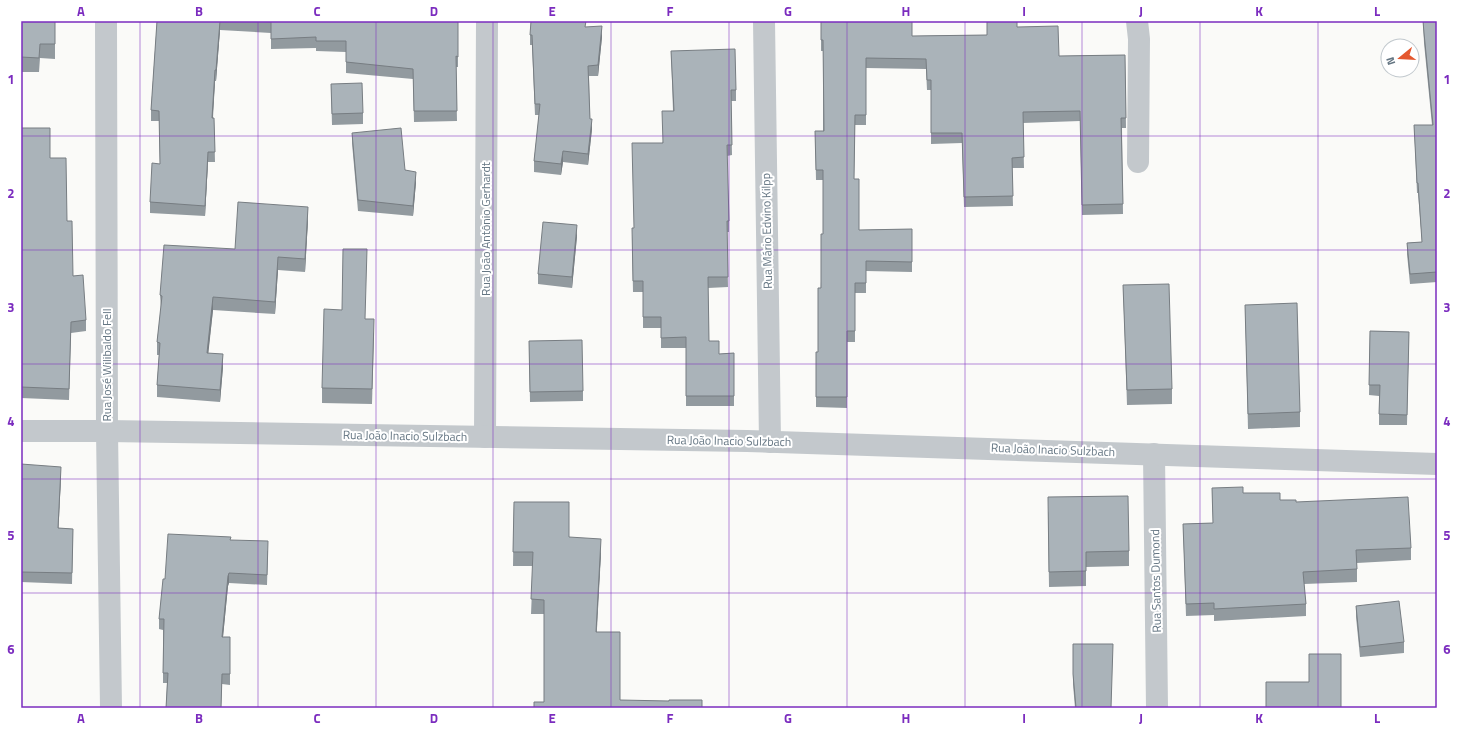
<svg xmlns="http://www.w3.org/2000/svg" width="1458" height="729" font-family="'Titillium Web',sans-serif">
	<rect width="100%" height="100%" fill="#fafaf8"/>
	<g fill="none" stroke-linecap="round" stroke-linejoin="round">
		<g stroke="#c3c8cc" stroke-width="22">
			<path d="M 106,21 L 107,431 L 111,708"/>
			<path d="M 764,21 L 770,442"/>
			<path d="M 1137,21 L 1139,39 L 1138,162"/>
			<path d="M 485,437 L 487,21"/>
			<path d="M 1154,454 L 1157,708"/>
		</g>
		<path stroke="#c3c8cc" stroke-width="22" d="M 21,431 L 107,431 L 747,441 L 1437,464"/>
	</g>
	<g fill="#929a9f">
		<path d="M 21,21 L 55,21 L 55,59 L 40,58 L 39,72 L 21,72 Z"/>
		<path d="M 157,21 L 458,21 L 458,67 L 456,67 L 457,121 L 414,122 L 413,79 L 346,73 L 346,52 L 316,51 L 316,48 L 271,49 L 271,33 L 220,30 L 216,81 L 215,81 L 213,118 L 214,118 L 215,162 L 208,162 L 205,216 L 150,213 L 150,202 L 160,164 L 159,121 L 151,121 L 151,110 Z"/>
		<path d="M 821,21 L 912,36 L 987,35 L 1017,27 L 1059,56 L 1125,55 L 1126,128 L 1122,128 L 1123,214 L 1082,215 L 1080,121 L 1023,123 L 1024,168 L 1012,168 L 1013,206 L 964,207 L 962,143 L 931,144 L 931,90 L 927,90 L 926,69 L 866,68 L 866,125 L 855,125 L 854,179 L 859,230 L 912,229 L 912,272 L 866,271 L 866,293 L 855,293 L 855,342 L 847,342 L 847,408 L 816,407 L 816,352 L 818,352 L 823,234 L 823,180 L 816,180 L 815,131 L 823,131 L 823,51 L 821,51 Z"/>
		<path d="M 1423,21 L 1437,21 L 1437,282 L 1410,284 L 1407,254 L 1407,243 L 1422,242 L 1418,193 L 1417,193 L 1414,125 L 1432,125 L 1424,43 Z"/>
		<path d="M 586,27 L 602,37 L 598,76 L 589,76 L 590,119 L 592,129 L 588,165 L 563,162 L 561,175 L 534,172 L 534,161 L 539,115 L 535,115 L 532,45 L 530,45 L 530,35 Z"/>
		<path d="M 671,51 L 736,90 L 736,101 L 731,101 L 732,155 L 727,156 L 729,221 L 729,232 L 727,232 L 728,287 L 708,288 L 709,341 L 719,354 L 734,353 L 734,406 L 686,406 L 686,348 L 661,348 L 661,328 L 643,328 L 643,292 L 633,292 L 632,239 L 634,228 L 673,111 Z"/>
		<path d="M 331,84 L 363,113 L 363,124 L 332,125 Z"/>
		<path d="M 21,128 L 50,158 L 67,221 L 73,276 L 86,320 L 86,331 L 71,333 L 69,400 L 21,398 Z"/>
		<path d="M 352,133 L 405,170 L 416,182 L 413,216 L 358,211 L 352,143 Z"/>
		<path d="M 308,220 L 305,272 L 278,270 L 275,314 L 213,310 L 208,353 L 223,367 L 220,402 L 157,397 L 157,385 L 159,355 L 157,355 L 157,342 L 161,308 L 160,295 L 235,249 Z"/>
		<path d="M 577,236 L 572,288 L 538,284 L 538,274 Z"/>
		<path d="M 1123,285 L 1172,389 L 1172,404 L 1127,405 Z"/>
		<path d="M 1245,305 L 1300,412 L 1300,427 L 1248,429 Z"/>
		<path d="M 366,319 L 374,334 L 372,404 L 322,403 L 322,388 Z"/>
		<path d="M 1370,331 L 1409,332 L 1407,425 L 1379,425 L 1379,396 L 1369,395 Z"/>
		<path d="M 529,341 L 583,391 L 583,401 L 530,402 Z"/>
		<path d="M 21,464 L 61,477 L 58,528 L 73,529 L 72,584 L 21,582 Z"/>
		<path d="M 1212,488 L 1280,500 L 1296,502 L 1411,548 L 1411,560 L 1357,563 L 1357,582 L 1304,584 L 1306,604 L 1306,616 L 1214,621 L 1214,615 L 1186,616 L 1183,524 L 1213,523 Z"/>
		<path d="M 514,502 L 569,537 L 601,553 L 596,632 L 620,700 L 702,708 L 544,702 L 544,614 L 531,614 L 533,566 L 513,566 Z"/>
		<path d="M 1048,512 L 1129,551 L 1129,566 L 1086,567 L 1086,586 L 1049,587 Z"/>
		<path d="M 231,540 L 268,551 L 267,585 L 229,583 L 228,586 L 223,637 L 230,637 L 230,685 L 222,684 L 221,708 L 166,708 L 167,683 L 163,683 L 163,630 L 159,629 L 159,619 L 165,579 Z"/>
		<path d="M 1356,606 L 1404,642 L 1404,653 L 1360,657 L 1356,617 Z"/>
		<path d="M 1073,644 L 1112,708 L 1075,708 L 1073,684 Z"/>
	</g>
	<g fill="#777d82">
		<path d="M 220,21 L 220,30 L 216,81 L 216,70 Z"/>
		<path d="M 602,26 L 602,37 L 598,76 L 598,65 Z"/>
		<path d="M 215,70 L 215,81 L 212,128 L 212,118 Z"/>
		<path d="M 592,119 L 592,129 L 588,165 L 588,154 Z"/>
		<path d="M 563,151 L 563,162 L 561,175 L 561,164 Z"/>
		<path d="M 208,152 L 208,162 L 205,216 L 205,206 Z"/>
		<path d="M 416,172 L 416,182 L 413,216 L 413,206 Z"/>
		<path d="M 308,207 L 308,220 L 305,272 L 305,259 Z"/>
		<path d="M 577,225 L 577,236 L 572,288 L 572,277 Z"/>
		<path d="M 278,257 L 278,270 L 275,314 L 275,302 Z"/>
		<path d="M 213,297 L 213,310 L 207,366 L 207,353 Z"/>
		<path d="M 223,354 L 223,367 L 220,402 L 220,390 Z"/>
		<path d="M 61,467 L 61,477 L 58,539 L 58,528 Z"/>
		<path d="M 601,539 L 601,553 L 596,647 L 596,632 Z"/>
		<path d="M 229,573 L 229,583 L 228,586 L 222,647 L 222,637 L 228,576 Z"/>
	</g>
	<g fill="#aab3b9" stroke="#777d82">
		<path d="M 21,21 L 55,21 L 55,44 L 40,44 L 39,58 L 21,57 Z"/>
		<path d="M 157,21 L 220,21 L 216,70 L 215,70 L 212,118 L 214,118 L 215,152 L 208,152 L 205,206 L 150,202 L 152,163 L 160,164 L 159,111 L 151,110 Z"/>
		<path d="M 253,21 L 458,21 L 458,57 L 456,56 L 457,111 L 414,111 L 413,69 L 346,62 L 346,41 L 316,41 L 316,37 L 271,39 L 271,22 Z"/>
		<path d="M 531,21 L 586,21 L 585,27 L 602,26 L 598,65 L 588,66 L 590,119 L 592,119 L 588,154 L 563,151 L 561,164 L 534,161 L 540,104 L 535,104 L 532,35 L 530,35 Z"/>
		<path d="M 821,21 L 912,21 L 912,36 L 987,35 L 987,21 L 1017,21 L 1017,27 L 1058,26 L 1059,56 L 1125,55 L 1126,118 L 1121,118 L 1123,204 L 1082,205 L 1080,111 L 1023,112 L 1024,157 L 1012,158 L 1013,196 L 964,197 L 962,133 L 931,133 L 931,80 L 927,80 L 926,59 L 866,58 L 866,115 L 855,115 L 854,179 L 859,179 L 859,230 L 912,229 L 912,262 L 866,261 L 866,283 L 855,283 L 855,331 L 847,331 L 847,397 L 816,397 L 816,352 L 818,352 L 818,288 L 821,288 L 821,234 L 823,234 L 823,170 L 816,170 L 815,131 L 824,131 L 823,40 L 821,40 Z"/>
		<path d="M 1423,21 L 1437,21 L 1437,272 L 1410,274 L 1407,243 L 1422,242 L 1418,183 L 1417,183 L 1414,125 L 1433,125 L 1424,33 Z"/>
		<path d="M 735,49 L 736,90 L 731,90 L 732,145 L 727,145 L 729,221 L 727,221 L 728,277 L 708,277 L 709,341 L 719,341 L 719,354 L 734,353 L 734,396 L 686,396 L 686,337 L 661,338 L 661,317 L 643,317 L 643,281 L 633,281 L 632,228 L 634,228 L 632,143 L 663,143 L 662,111 L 674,111 L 671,51 Z"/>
		<path d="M 362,83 L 363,113 L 332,114 L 331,84 Z"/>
		<path d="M 21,128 L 50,128 L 50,158 L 66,158 L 67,221 L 72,221 L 73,276 L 83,275 L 86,320 L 71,322 L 69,389 L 21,387 Z"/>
		<path d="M 401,128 L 405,170 L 416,172 L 413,206 L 358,200 L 352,133 Z"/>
		<path d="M 238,202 L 308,207 L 305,259 L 278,257 L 275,302 L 213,297 L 207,353 L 223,354 L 220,390 L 157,385 L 160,343 L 157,342 L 162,296 L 160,295 L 164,245 L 235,249 Z"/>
		<path d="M 543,222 L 577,225 L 572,277 L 538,274 Z"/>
		<path d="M 343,249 L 367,249 L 365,319 L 374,319 L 372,389 L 322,388 L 324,309 L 342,310 Z"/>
		<path d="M 1169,284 L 1172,389 L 1127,390 L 1123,285 Z"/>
		<path d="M 1297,303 L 1300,412 L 1248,414 L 1245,305 Z"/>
		<path d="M 1370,331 L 1409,332 L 1407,415 L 1379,414 L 1380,385 L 1369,385 Z"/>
		<path d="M 582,340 L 583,391 L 530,392 L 529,341 Z"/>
		<path d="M 21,464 L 61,467 L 58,528 L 73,529 L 72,573 L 21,572 Z"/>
		<path d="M 1243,487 L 1243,493 L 1280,493 L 1280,500 L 1296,500 L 1296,502 L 1408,497 L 1411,548 L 1356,550 L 1357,569 L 1303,572 L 1306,604 L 1214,609 L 1214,603 L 1186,604 L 1183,524 L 1213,523 L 1212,488 Z"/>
		<path d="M 1128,496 L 1129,551 L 1086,552 L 1086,571 L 1049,572 L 1048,497 Z"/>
		<path d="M 514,502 L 569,502 L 569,537 L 601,539 L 596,632 L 620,632 L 620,700 L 669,701 L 669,700 L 702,700 L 702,708 L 534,708 L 534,702 L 544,702 L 544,600 L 531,599 L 533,552 L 513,552 Z"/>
		<path d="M 168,534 L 231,537 L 230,540 L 268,541 L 267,575 L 229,573 L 228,576 L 222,637 L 230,637 L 230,674 L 222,674 L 221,708 L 166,708 L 168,673 L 163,673 L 164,619 L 159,619 L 163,579 L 165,579 Z"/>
		<path d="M 1399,601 L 1404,642 L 1360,647 L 1356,606 Z"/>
		<path d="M 1073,644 L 1113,644 L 1111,708 L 1076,708 L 1073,674 Z"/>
		<path d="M 1309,654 L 1341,654 L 1341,708 L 1266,708 L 1266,682 L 1309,682 Z"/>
	</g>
	<path fill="none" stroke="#7b2cbf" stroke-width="1" stroke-opacity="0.55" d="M 140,21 L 140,708M 258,21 L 258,708M 376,21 L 376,708M 493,21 L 493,708M 611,21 L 611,708M 729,21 L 729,708M 847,21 L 847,708M 965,21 L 965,708M 1082,21 L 1082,708M 1200,21 L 1200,708M 1318,21 L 1318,708M 21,136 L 1437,136M 21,250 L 1437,250M 21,364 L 1437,364M 21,479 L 1437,479M 21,593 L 1437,593"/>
	<g text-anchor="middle" stroke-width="4" stroke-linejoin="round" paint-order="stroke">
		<g font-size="12" fill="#657683" stroke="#fff">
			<text transform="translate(486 229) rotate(-90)" y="4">Rua João Antônio Gerhardt</text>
			<text transform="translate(767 231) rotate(-91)" y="4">Rua Mário Edvino Kilpp</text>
			<text transform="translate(107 365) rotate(-90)" y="4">Rua José Wilibaldo Fell</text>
			<text transform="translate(405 436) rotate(1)" y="4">Rua João Inacio Sulzbach</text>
			<text transform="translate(729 441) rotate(1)" y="4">Rua João Inacio Sulzbach</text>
			<text transform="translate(1053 450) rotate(2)" y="4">Rua João Inacio Sulzbach</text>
			<text transform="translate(1156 581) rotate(-91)" y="4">Rua Santos Dumond</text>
		</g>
	</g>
	<rect width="1458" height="729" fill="none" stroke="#ffffff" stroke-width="44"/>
	<g transform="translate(1400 58) rotate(252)"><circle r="19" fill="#ffffff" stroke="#c1c8cd"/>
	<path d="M0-3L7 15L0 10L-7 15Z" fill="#e4572e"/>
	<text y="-6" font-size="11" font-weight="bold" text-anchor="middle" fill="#657683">N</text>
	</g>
	<rect x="22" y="22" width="1414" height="685" fill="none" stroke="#7b2cbf" stroke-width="1.5"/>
	<g font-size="13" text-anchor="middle" font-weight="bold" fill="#7b2cbf">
		<text x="81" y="16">A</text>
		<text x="199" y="16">B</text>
		<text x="317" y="16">C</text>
		<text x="434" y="16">D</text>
		<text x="552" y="16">E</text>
		<text x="670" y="16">F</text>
		<text x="788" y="16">G</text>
		<text x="906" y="16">H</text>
		<text x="1024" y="16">I</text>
		<text x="1141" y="16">J</text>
		<text x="1259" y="16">K</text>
		<text x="1377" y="16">L</text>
		<text x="11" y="84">1</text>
		<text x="1447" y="84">1</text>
		<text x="11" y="198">2</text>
		<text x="1447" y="198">2</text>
		<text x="11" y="312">3</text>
		<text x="1447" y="312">3</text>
		<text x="11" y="426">4</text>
		<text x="1447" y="426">4</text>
		<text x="11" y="540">5</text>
		<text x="1447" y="540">5</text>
		<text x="11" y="654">6</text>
		<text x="1447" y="654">6</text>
		<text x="81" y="723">A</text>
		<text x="199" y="723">B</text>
		<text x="317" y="723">C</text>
		<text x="434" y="723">D</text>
		<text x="552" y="723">E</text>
		<text x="670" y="723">F</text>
		<text x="788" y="723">G</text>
		<text x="906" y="723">H</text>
		<text x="1024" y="723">I</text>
		<text x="1141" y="723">J</text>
		<text x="1259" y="723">K</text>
		<text x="1377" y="723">L</text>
	</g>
</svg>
